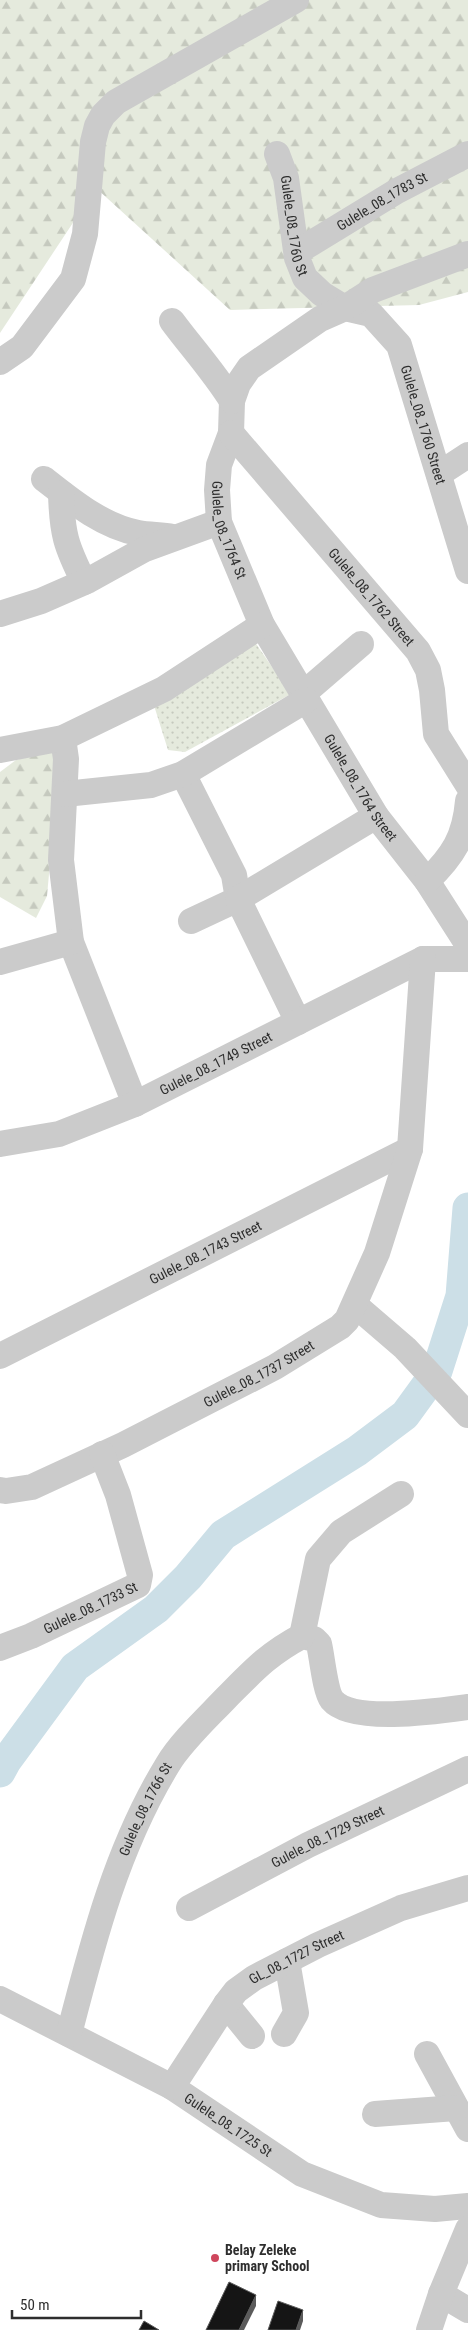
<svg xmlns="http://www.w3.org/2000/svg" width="468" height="2330" font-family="'Roboto Condensed',sans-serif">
	<defs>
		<pattern id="grass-dots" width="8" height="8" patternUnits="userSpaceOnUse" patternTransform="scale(1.25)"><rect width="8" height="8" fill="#e5eadd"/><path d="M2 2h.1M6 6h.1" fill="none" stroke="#c5c9be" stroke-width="1.8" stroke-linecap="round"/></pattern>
		<pattern id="forest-firs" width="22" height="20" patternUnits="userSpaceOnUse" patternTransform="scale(1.25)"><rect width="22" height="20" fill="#e5eadd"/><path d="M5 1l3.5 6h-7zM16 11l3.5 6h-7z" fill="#c5c9be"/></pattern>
	</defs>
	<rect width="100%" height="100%" fill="#fff"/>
	<path fill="url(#grass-dots)" d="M 254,641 L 291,694 L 185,752 L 168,750 L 151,696 Z"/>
	<g fill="url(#forest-firs)">
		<path d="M 0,0 L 468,0 L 468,292 L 419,305 L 230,310 L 96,188 L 0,333 Z"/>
		<path d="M 55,750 L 60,753 L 47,896 L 36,918 L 0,897 L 0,772 L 16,760 Z"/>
	</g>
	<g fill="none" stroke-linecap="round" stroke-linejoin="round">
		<path stroke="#ccdfe7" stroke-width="31" d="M 0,1772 L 6,1761 L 75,1667 L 156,1609 L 188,1577 L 223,1535 L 357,1451 L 405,1415 L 437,1371 L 461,1296 L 468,1208"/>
		<g stroke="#cbcbcb" stroke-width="26">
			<path id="s1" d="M 277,154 L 286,178 L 297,258 L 305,278 L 322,294 L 345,308 L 371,314 L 399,345 L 468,571"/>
			<path id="s2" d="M 297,252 L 397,191 L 468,154"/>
			<path id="s3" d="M 468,254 L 373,290 L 345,308 L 320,319 L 249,368 L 238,384 L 232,401 L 231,433 L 219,465 L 217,490 L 219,522 L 262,625 L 376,816 L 427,881 L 468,945"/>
			<path d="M 172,321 C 192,348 214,372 232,401"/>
			<path d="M 0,362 L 22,347 L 73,279 L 85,234 L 93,142 L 97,126 L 103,115 L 116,102 L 296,0"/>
			<path id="s4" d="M 231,433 L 418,651 L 428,670 L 432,690 L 436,734 L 468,785"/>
			<path d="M 439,474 L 468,455"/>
			<path d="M 44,479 C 72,501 102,526 138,533 C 149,535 161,535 173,537"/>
			<path d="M 61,493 C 62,534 66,546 84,582"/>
			<path d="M 0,614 L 41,601 L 89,580 L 145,549 L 219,522"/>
			<path d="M 303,694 L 361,644"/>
			<path d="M 63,738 L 66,759 L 61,860 L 71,942 L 135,1104"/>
			<path d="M 0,750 L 63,738 L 164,689 L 262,625"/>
			<path d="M 183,774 L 234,875 L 238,899 L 191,921"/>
			<path d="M 65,794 L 151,785 L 183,774 L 306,700"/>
			<path d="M 427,881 C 453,856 465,837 468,801"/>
			<path d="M 0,962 L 71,942"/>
			<path d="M 298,1022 L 238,899 L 376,816"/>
			<path id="s5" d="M 0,1144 L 59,1134 L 135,1104 L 423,959 L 468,959"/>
			<path d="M 355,1305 L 405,1348 L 468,1415"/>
			<path id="s6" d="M 0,1356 L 410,1149"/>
			<path id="s7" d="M 0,1490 L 6,1491 L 32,1487 L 123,1445 L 275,1367 L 340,1327 L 347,1320 L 377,1253 L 410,1149 L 423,959"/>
			<path d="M 302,1636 L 314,1639 L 319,1644 C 322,1656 325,1691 332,1700 C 352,1724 439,1711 468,1707"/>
			<path d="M 302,1636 L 318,1559 L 341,1532 L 401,1494"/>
			<path id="s8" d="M 0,1648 L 31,1636 L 138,1585 L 140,1575 L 118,1495 L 102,1454"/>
			<path id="s9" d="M 189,1908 L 308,1845 L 468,1769"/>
			<path id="s10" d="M 0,1999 L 172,2087 L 302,2174 L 381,2205 L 435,2209 L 468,2206"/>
			<path d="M 226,2004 L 252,2036"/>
			<path id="s11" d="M 69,2034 C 93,1941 117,1847 168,1764 C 181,1742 208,1717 226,1698 C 253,1671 268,1654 302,1636"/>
			<path d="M 284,2034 L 296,2013 L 287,1961"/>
			<path d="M 427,2054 L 468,2129"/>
			<path id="s12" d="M 172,2087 L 226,2004 L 236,1991 L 254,1978 L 318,1945 L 401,1908 L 468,1888"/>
			<path d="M 375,2114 L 456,2108"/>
			<path d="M 441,2294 L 468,2310"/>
			<path d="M 429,2330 L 441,2294 L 468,2229"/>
		</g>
	</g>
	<g fill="#5b5b5b">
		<path d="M 256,2295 L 256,2306 L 244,2330 L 239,2330 Z"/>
		<path d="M 303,2310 L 303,2321 L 300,2330 L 296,2330 Z"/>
	</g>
	<g fill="#151515" stroke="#5b5b5b">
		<path d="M 229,2282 L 256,2295 L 239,2330 L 206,2330 Z"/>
		<path d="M 278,2301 L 303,2310 L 296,2330 L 268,2330 Z"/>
		<path d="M 144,2321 L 159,2330 L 139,2330 Z"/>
	</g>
	<circle fill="#cf465d" stroke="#fff" stroke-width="2" cx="215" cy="2258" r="5"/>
	<g text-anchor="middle" stroke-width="5" stroke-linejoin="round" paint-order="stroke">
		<g font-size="14" fill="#2e2e2e" stroke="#fff">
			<text dy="5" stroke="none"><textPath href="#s2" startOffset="99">Gulele_08_1783 St</textPath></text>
			<text dy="5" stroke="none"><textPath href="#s1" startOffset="74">Gulele_08_1760 St</textPath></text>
			<text dy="5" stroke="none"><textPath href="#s1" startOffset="330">Gulele_08_1760 Street</textPath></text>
			<text dy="5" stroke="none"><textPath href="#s3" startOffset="419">Gulele_08_1764 St</textPath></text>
			<text dy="5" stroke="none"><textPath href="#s4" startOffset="216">Gulele_08_1762 Street</textPath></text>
			<text dy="5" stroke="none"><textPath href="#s3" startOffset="711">Gulele_08_1764 Street</textPath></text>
			<text dy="5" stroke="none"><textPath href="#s5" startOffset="232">Gulele_08_1749 Street</textPath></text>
			<text dy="5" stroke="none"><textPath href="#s6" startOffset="230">Gulele_08_1743 Street</textPath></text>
			<text dy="5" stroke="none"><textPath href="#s7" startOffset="286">Gulele_08_1737 Street</textPath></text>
			<text dy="5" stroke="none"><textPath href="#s8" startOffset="99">Gulele_08_1733 St</textPath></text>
			<text dy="5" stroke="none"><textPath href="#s11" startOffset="238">Gulele_08_1766 St</textPath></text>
			<text dy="5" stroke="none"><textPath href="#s9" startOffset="156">Gulele_08_1729 Street</textPath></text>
			<text dy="5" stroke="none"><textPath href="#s12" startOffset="185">GL_08_1727 Street</textPath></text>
			<text dy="5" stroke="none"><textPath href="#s10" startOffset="261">Gulele_08_1725 St</textPath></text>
		</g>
		<g font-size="14" font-weight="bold" fill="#2e2e2e" stroke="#fff" text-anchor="start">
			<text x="225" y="2255">Belay Zeleke<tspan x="225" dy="16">primary School</tspan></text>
		</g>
	</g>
	<path d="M12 2310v8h129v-8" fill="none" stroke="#2e2e2e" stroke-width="2.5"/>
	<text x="20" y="2310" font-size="15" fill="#2e2e2e" stroke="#ffffff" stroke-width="4" paint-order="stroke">50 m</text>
</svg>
